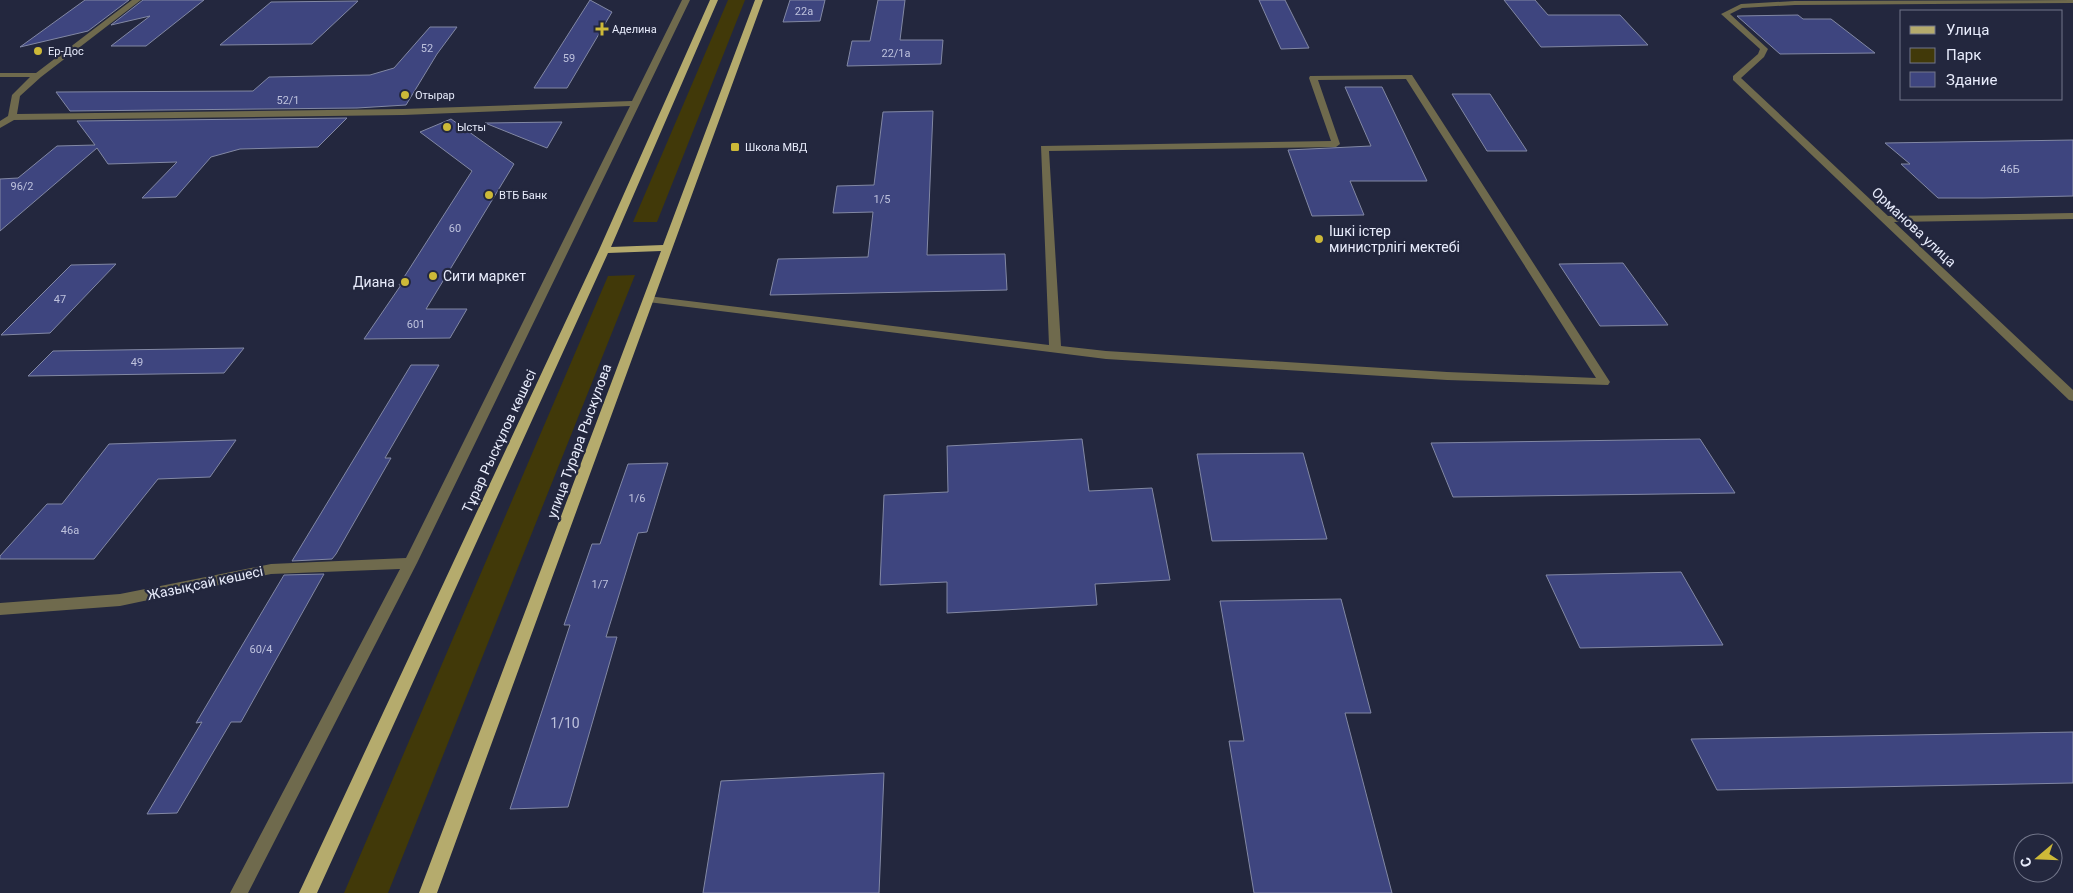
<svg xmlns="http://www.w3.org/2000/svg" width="2073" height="893" font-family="Roboto,sans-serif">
	<rect width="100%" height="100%" fill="#23273e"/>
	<g fill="#413909">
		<path d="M 728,0 L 745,0 L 657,222 L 633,222 Z"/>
		<path d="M 635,275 L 388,893 L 344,893 L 608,276 Z"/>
	</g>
	<g fill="#3e457f" stroke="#8288a4">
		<path d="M 85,0 L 129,0 L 88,31 L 20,47 Z"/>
		<path d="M 143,0 L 204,0 L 146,46 L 111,46 L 150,16 L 111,25 Z"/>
		<path d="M 590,0 L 612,12 L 567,88 L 534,88 Z"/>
		<path d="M 790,0 L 825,0 L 820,21 L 783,22 Z"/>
		<path d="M 878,0 L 905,0 L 900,40 L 943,40 L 941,64 L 847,66 L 852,41 L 870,41 Z"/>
		<path d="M 1259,0 L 1285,0 L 1309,48 L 1281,49 Z"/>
		<path d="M 1504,0 L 1535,0 L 1548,15 L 1620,15 L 1648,45 L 1541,47 Z"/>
		<path d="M 358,1 L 312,44 L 220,45 L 271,2 Z"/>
		<path d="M 1798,15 L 1803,19 L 1831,19 L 1875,53 L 1780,54 L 1737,16 Z"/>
		<path d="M 430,27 L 457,27 L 437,54 L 406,105 L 357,108 L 70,111 L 56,92 L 253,91 L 269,77 L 370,75 L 394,68 Z"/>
		<path d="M 1345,87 L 1382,87 L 1427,181 L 1350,181 L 1364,215 L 1312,216 L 1288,150 L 1371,146 Z"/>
		<path d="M 1452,94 L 1490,94 L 1527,151 L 1487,151 Z"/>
		<path d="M 933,111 L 927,255 L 1005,254 L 1007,290 L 770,295 L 778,259 L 868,257 L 873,212 L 833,213 L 837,186 L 874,185 L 883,112 Z"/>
		<path d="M 347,118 L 318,147 L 240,149 L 211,157 L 176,197 L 142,198 L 177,162 L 108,164 L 97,148 L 0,231 L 0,179 L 18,178 L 57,146 L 95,145 L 77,121 Z"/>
		<path d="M 451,119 L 514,164 L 426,309 L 467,309 L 450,338 L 364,339 L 401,285 L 399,285 L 472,171 L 420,132 Z"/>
		<path d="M 562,122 L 547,148 L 485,123 Z"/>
		<path d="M 2073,140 L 2073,196 L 1983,198 L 1938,198 L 1901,164 L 1910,164 L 1885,143 Z"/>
		<path d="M 1623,263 L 1668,325 L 1600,326 L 1559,264 Z"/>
		<path d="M 116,264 L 50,333 L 1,335 L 71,265 Z"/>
		<path d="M 244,348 L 224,373 L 28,376 L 53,351 Z"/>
		<path d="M 411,365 L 439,365 L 385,458 L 391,458 L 336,554 L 332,559 L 292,561 Z"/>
		<path d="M 1082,439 L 1089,491 L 1152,488 L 1170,580 L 1095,584 L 1097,605 L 947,613 L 947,582 L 880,585 L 884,495 L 948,492 L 947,446 Z"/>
		<path d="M 1700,439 L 1735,493 L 1453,497 L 1431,443 Z"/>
		<path d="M 236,440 L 210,477 L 158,479 L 94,559 L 0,559 L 0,556 L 47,504 L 62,504 L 109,444 Z"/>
		<path d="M 1303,453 L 1327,539 L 1212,541 L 1197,454 Z"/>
		<path d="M 668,463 L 647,532 L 638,533 L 606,637 L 617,637 L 568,807 L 510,809 L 570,625 L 564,625 L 592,544 L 600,544 L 628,464 Z"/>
		<path d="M 1681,572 L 1723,645 L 1580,648 L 1546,575 Z"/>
		<path d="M 324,574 L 241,722 L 231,722 L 177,813 L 147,814 L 202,722 L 196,723 L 284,575 Z"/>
		<path d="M 1341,599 L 1371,713 L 1345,713 L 1392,893 L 1254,893 L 1229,741 L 1244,741 L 1220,601 Z"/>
		<path d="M 2073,732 L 2073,783 L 1717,790 L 1691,739 Z"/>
		<path d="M 884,773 L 879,893 L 703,893 L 721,781 Z"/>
	</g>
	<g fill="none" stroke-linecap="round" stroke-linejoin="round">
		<g fill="#6f6a4d" fill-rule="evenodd">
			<path d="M 132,0 L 141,0 L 41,77 L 20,96 L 17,114 L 403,109 L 632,101 L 682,0 L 690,0 L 417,563 L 248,893 L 230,893 L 400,569 L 271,574 L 120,606 L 0,615 L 0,603 L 120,594 L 271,564 L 406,558 L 630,106 L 403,115 L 14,120 L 0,128 L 0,121 L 8,116 L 12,95 L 30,77 L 0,77 L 0,73 L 36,73 Z"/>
			<path d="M 2073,0 L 2073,3 L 1795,5 L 1742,8 L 1730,14 L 1768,49 L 1764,57 L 1741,78 L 1888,216 L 2073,213 L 2073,219 L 1894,222 L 2073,390 L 2073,401 L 2069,400 L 1733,80 L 1733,76 L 1758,54 L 1760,49 L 1721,14 L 1741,4 L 1795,1 Z"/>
			<path d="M 1412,75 L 1610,382 L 1608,385 L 1447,380 L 1106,359 L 648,302 L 643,299 L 648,296 L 1049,345 L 1041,146 L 1331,141 L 1309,78 L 1310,76 ZM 1406,79 L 1596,378 L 1447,372 L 1106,351 L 1061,346 L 1049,151 L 1336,147 L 1340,144 L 1318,80 Z"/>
		</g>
		<path fill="#b5ab6d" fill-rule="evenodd" d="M 710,0 L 718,0 L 611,247 L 663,245 L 755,0 L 763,0 L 437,893 L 419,893 L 661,251 L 608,253 L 317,893 L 299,893 L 599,250 Z"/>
	</g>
	<g fill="#cdb938" stroke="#23273e" stroke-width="2">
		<path d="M599.5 21.5h5v5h5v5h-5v5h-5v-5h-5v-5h5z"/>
		<circle cx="38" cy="51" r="5"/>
		<circle cx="405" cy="95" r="5"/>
		<circle cx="447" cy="127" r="5"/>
		<rect x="730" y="142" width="10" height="10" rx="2.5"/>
		<circle cx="489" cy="195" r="5"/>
		<circle cx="1319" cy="239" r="5"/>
		<circle cx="433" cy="276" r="5"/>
		<circle cx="405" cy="282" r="5"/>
	</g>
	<g text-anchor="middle" stroke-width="4.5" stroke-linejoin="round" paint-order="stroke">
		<g font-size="11" fill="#bec2dd">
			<text x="804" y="15">22а</text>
			<text x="427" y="52">52</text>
			<text x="896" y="57">22/1а</text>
			<text x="569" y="62">59</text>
			<text x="288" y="104">52/1</text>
			<text x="2010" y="173">46Б</text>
			<text x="22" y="190">96/2</text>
			<text x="882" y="203">1/5</text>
			<text x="455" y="232">60</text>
			<text x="60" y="303">47</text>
			<text x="416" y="328">601</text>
			<text x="137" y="366">49</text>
			<text x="637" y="502">1/6</text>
			<text x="70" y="534">46а</text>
			<text x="600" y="588">1/7</text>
			<text x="261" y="653">60/4</text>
		</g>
		<g font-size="11" fill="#e8ecfc" stroke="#23273e" text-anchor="start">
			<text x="612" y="33">Аделина</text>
			<text x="48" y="55">Ер-Дос</text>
			<text x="415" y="99">Отырар</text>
			<text x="457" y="131">Ысты</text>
			<text x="745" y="151">Школа МВД</text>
			<text x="499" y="199">ВТБ Банк</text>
		</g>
		<g font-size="14" fill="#e8ecfc" stroke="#23273e">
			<text transform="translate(1914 227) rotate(43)" y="5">Орманова улица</text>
			<text transform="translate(499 441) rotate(-65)" y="5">Тұрар Рыскұлов көшесі</text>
			<text transform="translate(579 441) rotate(-70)" y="5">улица Турара Рыскулова</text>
			<text transform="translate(205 583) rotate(-12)" y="5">Жазықсай көшесі</text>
		</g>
		<g font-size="14" fill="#e8ecfc" stroke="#23273e" text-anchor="start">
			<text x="1329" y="236">Ішкі істер<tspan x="1329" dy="16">министрлігі мектебі</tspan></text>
			<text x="443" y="281">Сити маркет</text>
			<text x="395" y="287" text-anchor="end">Диана</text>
		</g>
		<g font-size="14" fill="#bec2dd">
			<text x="565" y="728">1/10</text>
		</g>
	</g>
	<rect x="1900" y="10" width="162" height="90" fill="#23273e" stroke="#72768a"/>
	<rect x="1910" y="26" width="25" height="8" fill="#b5ab6d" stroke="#72768a"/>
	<text x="1946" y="35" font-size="15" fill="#e8ecfc">Улица</text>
	<rect x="1910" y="48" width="25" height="15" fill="#413909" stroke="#72768a"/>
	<text x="1946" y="60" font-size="15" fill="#e8ecfc">Парк</text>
	<rect x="1910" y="72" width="25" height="15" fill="#3e457f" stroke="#72768a"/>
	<text x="1946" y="85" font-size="15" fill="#e8ecfc">Здание</text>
	<g transform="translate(2038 858) rotate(251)"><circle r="24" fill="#23273e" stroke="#72768a"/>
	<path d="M0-4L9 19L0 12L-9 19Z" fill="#cdb938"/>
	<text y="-8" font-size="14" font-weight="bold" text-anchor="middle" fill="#e8ecfc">С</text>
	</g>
</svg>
